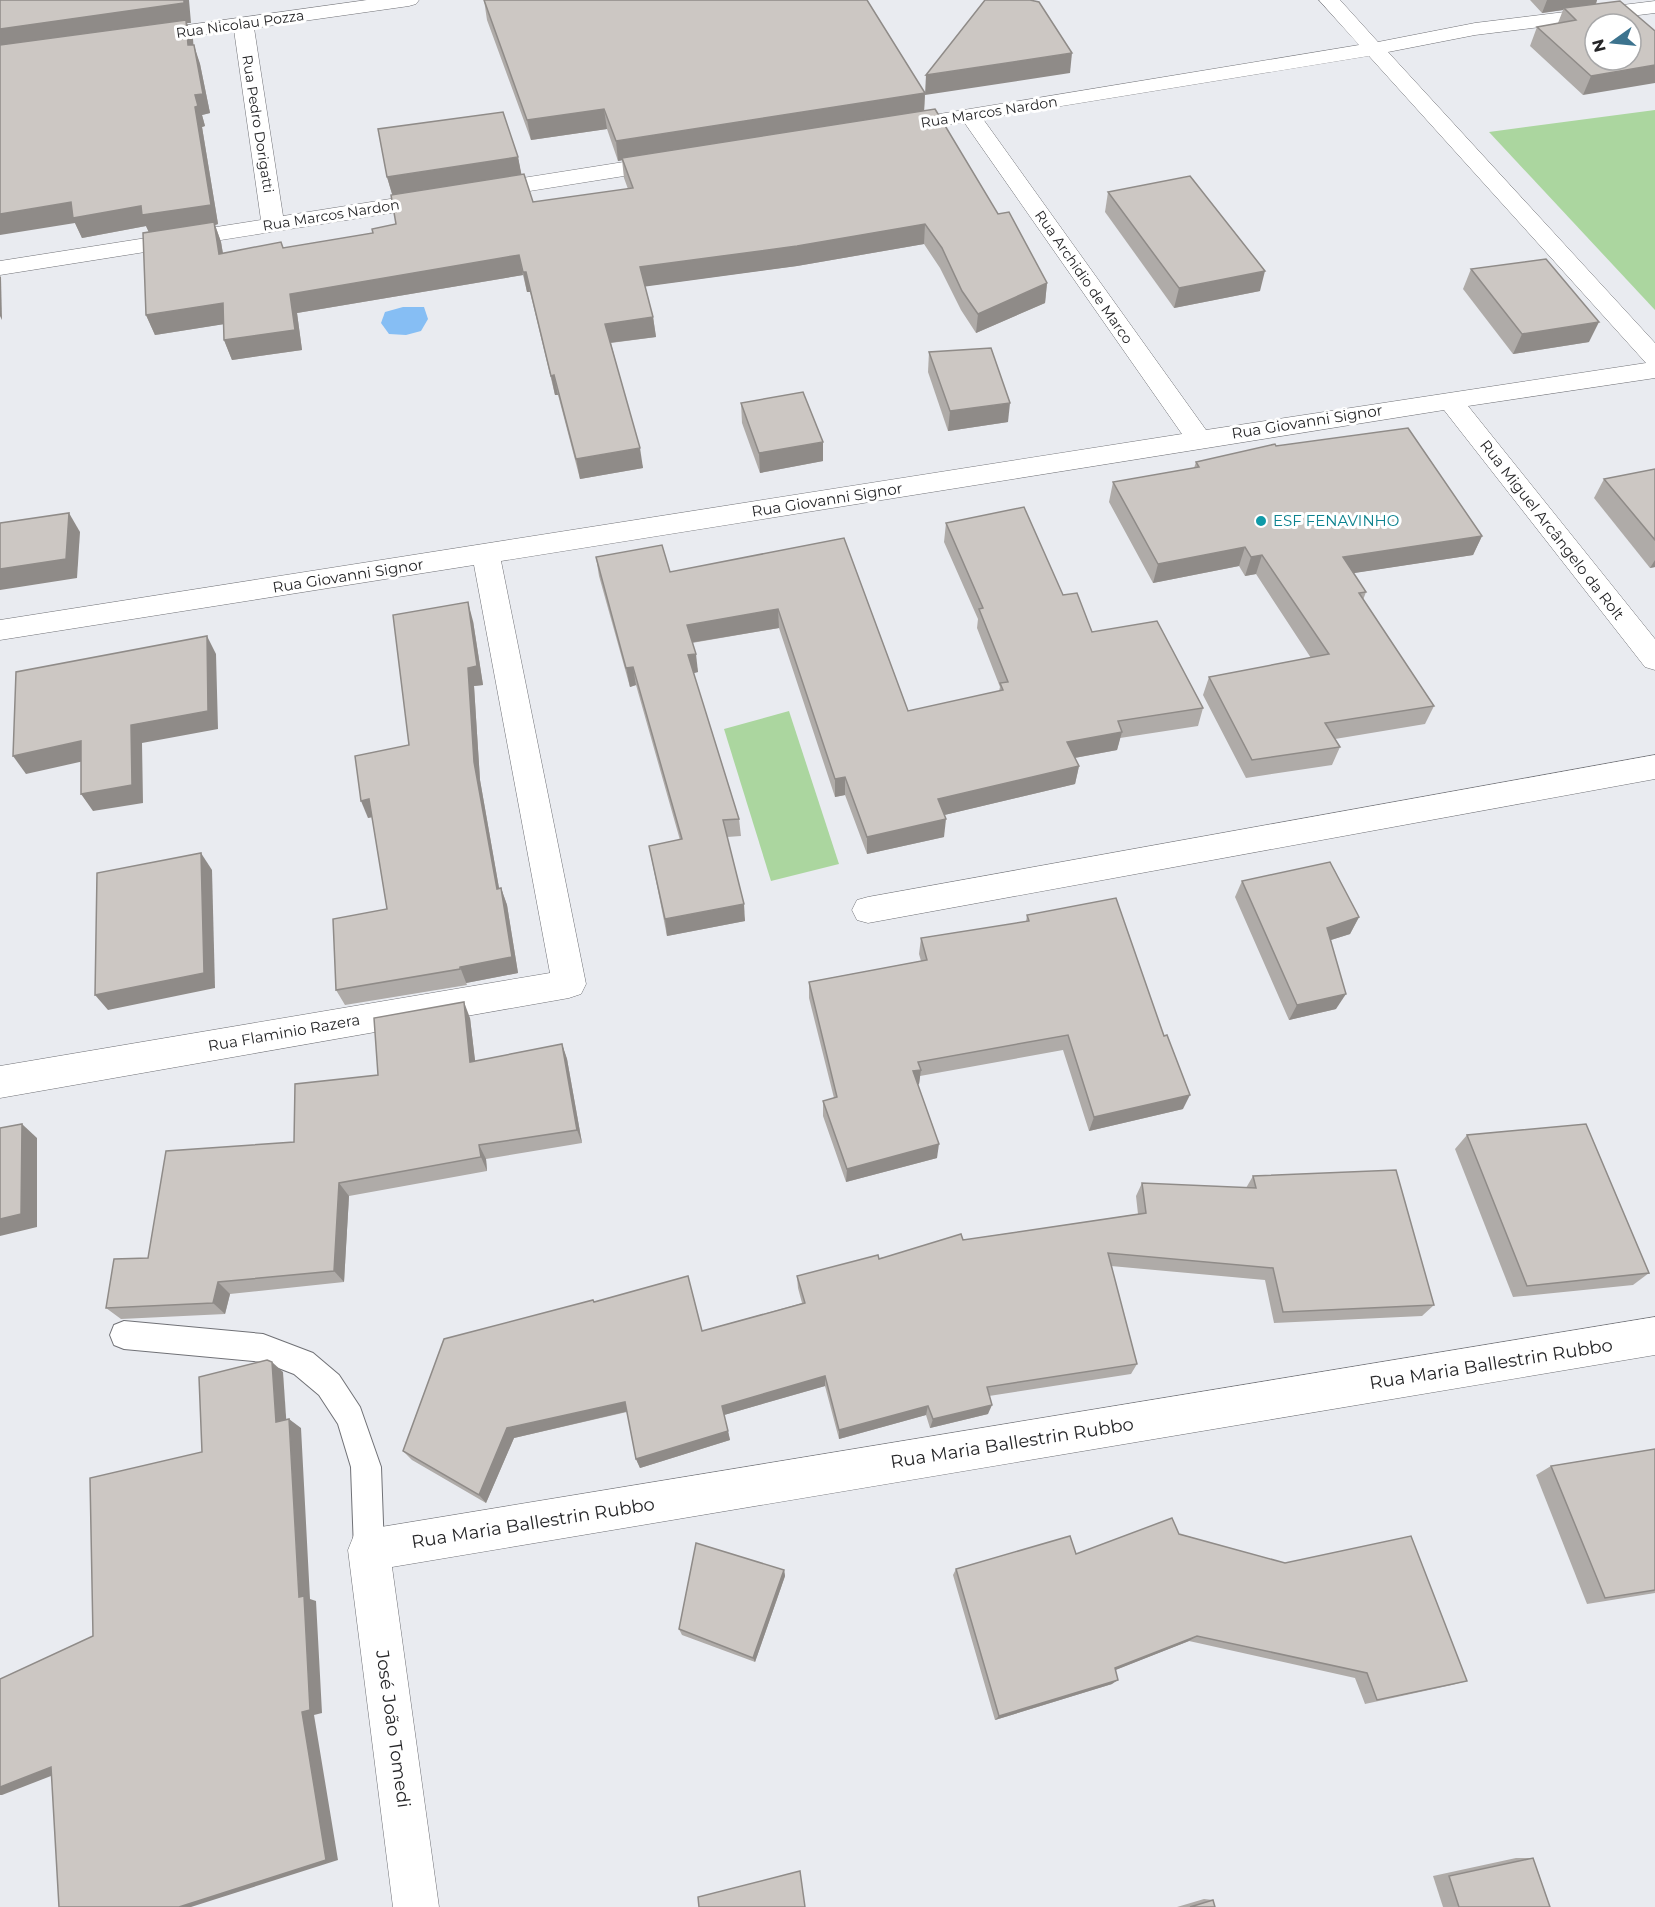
<svg xmlns="http://www.w3.org/2000/svg" width="1655" height="1907" font-family="Montserrat,sans-serif">
	<rect width="100%" height="100%" fill="#e9ebf0"/>
	<g fill="#abd69f">
		<path d="M 1655,110 L 1655,310 L 1489,132 Z"/>
		<path d="M 789,711 L 839,864 L 771,881 L 724,729 Z"/>
	</g>
	<path fill="#86bef4" d="M 403,307 L 424,307 L 428,319 L 421,331 L 406,335 L 389,334 L 381,323 L 385,312 Z"/>
	<g fill="none" stroke-linecap="round" stroke-linejoin="round">
		<defs>
			<path id="lane" d="M 124,1321 L 263,1334 L 313,1353 L 339,1375 L 360,1407 L 381,1467 L 384,1550 L 380,1561 L 369,1565 L 358,1561 L 354,1550 L 351,1467 L 338,1424 L 319,1395 L 294,1374 L 263,1362 L 124,1349 L 114,1345 L 110,1335 L 114,1325 Z"/>
			<g id="street">
				<path d="M 367,0 L 419,0 L 416,4 L 409,6 L 254,28 L 283,216 L 668,155 L 676,157 L 679,162 L 676,167 L 668,169 L 0,275 L 0,261 L 261,220 L 234,30 L 144,43 L 137,41 L 134,37 L 137,33 L 144,31 Z"/>
				<path d="M 1319,0 L 1340,0 L 1378,42 L 1475,23 L 1655,1 L 1655,13 L 1475,35 L 1388,52 L 1655,343 L 1655,378 L 1468,406 L 1655,639 L 1655,670 L 1645,667 L 1444,410 L 501,561 L 586,984 L 581,994 L 569,998 L 0,1098 L 0,1066 L 550,973 L 474,565 L 0,640 L 0,620 L 1182,434 L 964,122 L 897,133 L 889,132 L 886,127 L 889,122 L 897,121 L 1359,45 ZM 1369,56 L 1646,363 L 1206,430 L 983,119 Z"/>
				<path d="M 1655,755 L 1655,779 L 868,923 L 857,920 L 852,910 L 857,900 L 868,897 Z"/>
				<path d="M 1655,1317 L 1655,1355 L 392,1567 L 439,1907 L 393,1907 L 348,1550 L 354,1535 L 369,1529 Z"/>
			</g>
		</defs>
		<use href="#lane" stroke="#707176" stroke-width="2"/>
		<use href="#street" stroke="#707176" stroke-width="1"/>
		<use href="#lane" fill="#fff" fill-rule="evenodd"/>
		<use href="#street" fill="#fff" fill-rule="evenodd"/>
	</g>
	<g fill="#afaba8">
		<path d="M 0,0 L 191,23 L 187,23 L 193,39 L 193,45 L 200,64 L 210,113 L 202,115 L 205,126 L 202,127 L 218,224 L 215,225 L 221,242 L 223,253 L 283,248 L 373,233 L 396,224 L 392,194 L 387,177 L 518,157 L 521,174 L 533,202 L 628,189 L 624,178 L 622,160 L 618,161 L 607,129 L 531,140 L 487,20 L 484,0 L 925,93 L 924,111 L 1047,283 L 1045,303 L 976,333 L 961,310 L 940,268 L 924,244 L 797,266 L 645,286 L 653,317 L 656,337 L 611,343 L 643,468 L 580,479 L 558,395 L 555,395 L 530,292 L 527,292 L 523,275 L 297,313 L 302,350 L 232,360 L 224,340 L 224,324 L 155,335 L 146,315 L 149,232 L 146,226 L 82,238 L 75,223 Z"/>
		<path d="M 1530,0 L 1597,0 L 1596,4 L 1655,31 L 1583,95 L 1530,46 L 1537,27 L 1558,23 L 1563,10 L 1542,13 Z"/>
		<path d="M 1108,192 L 1260,291 L 1174,308 L 1105,212 Z"/>
		<path d="M 1471,269 L 1589,342 L 1513,354 L 1463,289 Z"/>
		<path d="M 929,352 L 1008,422 L 948,431 L 928,372 Z"/>
		<path d="M 741,403 L 823,461 L 760,473 L 742,423 Z"/>
		<path d="M 1276,446 L 1482,536 L 1473,555 L 1353,573 L 1366,592 L 1363,600 L 1434,706 L 1425,724 L 1335,739 L 1340,747 L 1332,765 L 1246,778 L 1203,695 L 1209,677 L 1311,658 L 1256,574 L 1245,576 L 1239,566 L 1153,583 L 1109,502 L 1113,482 L 1194,468 L 1196,462 Z"/>
		<path d="M 1655,469 L 1655,567 L 1650,568 L 1594,498 L 1604,479 Z"/>
		<path d="M 946,523 L 1063,595 L 1092,632 L 1203,708 L 1198,726 L 1120,738 L 1117,750 L 1075,758 L 1079,766 L 1075,784 L 944,815 L 944,837 L 867,854 L 845,795 L 835,797 L 779,628 L 692,643 L 698,672 L 693,673 L 739,819 L 741,836 L 727,837 L 745,921 L 667,936 L 649,846 L 680,840 L 636,685 L 630,687 L 599,576 L 596,557 L 670,572 L 844,538 L 908,711 L 999,691 L 1000,687 L 977,628 L 978,619 L 944,542 Z"/>
		<path d="M 473,621 L 483,685 L 474,686 L 480,780 L 499,888 L 501,888 L 507,905 L 518,973 L 466,983 L 467,985 L 345,1005 L 336,990 L 387,909 L 372,817 L 368,818 L 409,745 Z"/>
		<path d="M 1242,881 L 1359,917 L 1350,934 L 1331,940 L 1336,1009 L 1289,1020 L 1235,897 Z"/>
		<path d="M 1027,915 L 1183,1109 L 1089,1131 L 1063,1050 L 920,1076 L 919,1084 L 918,1085 L 937,1158 L 846,1182 L 823,1116 L 823,1101 L 834,1098 L 809,998 L 809,982 L 921,961 L 919,954 L 921,938 L 1026,922 Z"/>
		<path d="M 470,1018 L 475,1061 L 562,1044 L 567,1059 L 582,1143 L 486,1159 L 487,1171 L 349,1196 L 344,1282 L 230,1294 L 225,1314 L 121,1319 L 106,1308 L 148,1258 L 294,1142 L 378,1075 Z"/>
		<path d="M 1467,1135 L 1649,1273 L 1633,1285 L 1513,1297 L 1455,1149 Z"/>
		<path d="M 1253,1176 L 1434,1305 L 1422,1316 L 1274,1323 L 1265,1280 L 1111,1266 L 1137,1364 L 1131,1374 L 989,1396 L 988,1414 L 930,1428 L 926,1415 L 839,1439 L 825,1386 L 724,1415 L 730,1440 L 640,1468 L 636,1459 L 627,1412 L 514,1438 L 486,1503 L 412,1460 L 403,1451 L 594,1302 L 702,1331 L 802,1303 L 798,1288 L 797,1276 L 963,1240 L 1138,1214 L 1136,1196 L 1142,1183 L 1246,1188 Z"/>
		<path d="M 1655,1449 L 1655,1593 L 1587,1604 L 1536,1475 L 1551,1466 Z"/>
		<path d="M 1179,1534 L 1467,1681 L 1452,1685 L 1365,1704 L 1355,1678 L 1189,1641 L 1115,1670 L 1112,1684 L 995,1720 L 953,1575 L 956,1569 L 1076,1554 Z"/>
		<path d="M 784,1570 L 785,1576 L 755,1662 L 682,1635 L 679,1629 Z"/>
		<path d="M 1516,1858 L 1533,1858 L 1550,1907 L 1443,1907 L 1433,1876 Z"/>
		<path d="M 1204,1899 L 1213,1900 L 1215,1907 L 1177,1907 Z"/>
	</g>
	<g fill="#8f8b88">
		<path d="M 184,0 L 189,0 L 191,23 L 187,23 L 193,39 L 195,65 L 0,50 L 0,29 Z"/>
		<path d="M 1547,0 L 1597,0 L 1595,6 L 1564,8 L 1563,10 L 1542,13 Z"/>
		<path d="M 194,45 L 200,64 L 210,113 L 202,115 L 205,126 L 202,127 L 218,224 L 215,225 L 221,242 L 226,273 L 150,235 L 146,226 L 82,238 L 75,223 L 0,235 L 0,214 L 71,202 L 195,107 L 195,95 Z"/>
		<path d="M 1072,53 L 1070,73 L 925,95 L 926,75 Z"/>
		<path d="M 1655,65 L 1655,83 L 1583,95 L 1591,76 Z"/>
		<path d="M 925,93 L 924,112 L 618,161 L 616,141 Z"/>
		<path d="M 604,109 L 607,129 L 531,140 L 527,120 Z"/>
		<path d="M 518,157 L 522,177 L 393,197 L 387,177 Z"/>
		<path d="M 925,224 L 924,244 L 797,266 L 642,287 L 640,267 Z"/>
		<path d="M 519,255 L 523,275 L 297,313 L 302,350 L 232,360 L 224,340 L 290,294 Z"/>
		<path d="M 1265,271 L 1260,291 L 1174,308 L 1179,288 Z"/>
		<path d="M 523,272 L 526,272 L 530,292 L 527,292 Z"/>
		<path d="M 0,276 L 1,277 L 2,320 L 0,316 Z"/>
		<path d="M 1047,283 L 1045,303 L 976,333 L 978,314 Z"/>
		<path d="M 223,303 L 231,323 L 155,335 L 146,315 Z"/>
		<path d="M 653,317 L 656,337 L 608,343 L 605,324 Z"/>
		<path d="M 1599,322 L 1589,342 L 1513,354 L 1522,334 Z"/>
		<path d="M 554,375 L 558,395 L 555,395 L 551,376 Z"/>
		<path d="M 1010,403 L 1008,422 L 948,431 L 950,411 Z"/>
		<path d="M 823,442 L 823,461 L 760,473 L 759,453 Z"/>
		<path d="M 640,448 L 643,468 L 580,479 L 576,459 Z"/>
		<path d="M 69,513 L 80,532 L 77,578 L 0,590 L 0,569 Z"/>
		<path d="M 1482,536 L 1473,555 L 1335,576 L 1343,557 Z"/>
		<path d="M 1245,547 L 1239,566 L 1153,583 L 1158,564 Z"/>
		<path d="M 1262,555 L 1256,574 L 1245,576 L 1251,557 Z"/>
		<path d="M 1655,560 L 1655,567 L 1650,568 Z"/>
		<path d="M 468,602 L 473,621 L 483,685 L 474,686 L 480,780 L 502,905 L 497,889 L 474,762 L 468,668 Z"/>
		<path d="M 778,609 L 779,628 L 689,643 L 687,625 Z"/>
		<path d="M 207,636 L 216,654 L 218,729 L 142,743 L 143,803 L 93,811 L 81,794 L 131,725 Z"/>
		<path d="M 696,654 L 698,672 L 690,674 L 688,655 Z"/>
		<path d="M 633,667 L 636,685 L 630,687 L 626,668 Z"/>
		<path d="M 1122,732 L 1117,750 L 1063,760 L 1067,742 Z"/>
		<path d="M 81,741 L 93,759 L 26,774 L 13,756 Z"/>
		<path d="M 1079,766 L 1075,784 L 936,817 L 938,799 Z"/>
		<path d="M 845,777 L 845,795 L 835,797 L 835,779 Z"/>
		<path d="M 369,799 L 377,816 L 368,818 L 361,801 Z"/>
		<path d="M 946,819 L 944,837 L 867,854 L 867,837 Z"/>
		<path d="M 201,853 L 212,870 L 215,988 L 108,1010 L 95,995 Z"/>
		<path d="M 501,888 L 507,905 L 518,973 L 466,983 L 467,985 L 460,967 Z"/>
		<path d="M 744,904 L 745,921 L 667,936 L 665,919 Z"/>
		<path d="M 1359,917 L 1350,934 L 1318,944 L 1327,928 Z"/>
		<path d="M 1346,994 L 1336,1009 L 1289,1020 L 1297,1005 Z"/>
		<path d="M 464,1002 L 470,1018 L 477,1077 L 470,1062 Z"/>
		<path d="M 562,1044 L 567,1059 L 582,1143 L 577,1130 Z"/>
		<path d="M 921,1070 L 919,1084 L 911,1086 L 913,1071 Z"/>
		<path d="M 1190,1095 L 1183,1109 L 1089,1131 L 1094,1117 Z"/>
		<path d="M 22,1124 L 37,1138 L 37,1227 L 0,1236 L 0,1219 Z"/>
		<path d="M 939,1144 L 937,1158 L 846,1182 L 847,1169 Z"/>
		<path d="M 479,1145 L 486,1159 L 487,1171 L 481,1157 Z"/>
		<path d="M 339,1183 L 349,1196 L 344,1282 L 334,1271 Z"/>
		<path d="M 218,1282 L 230,1294 L 225,1314 L 213,1303 Z"/>
		<path d="M 272,1362 L 283,1372 L 287,1431 L 276,1422 Z"/>
		<path d="M 825,1376 L 825,1386 L 724,1415 L 722,1406 Z"/>
		<path d="M 625,1402 L 629,1411 L 514,1438 L 486,1503 L 479,1495 L 507,1428 Z"/>
		<path d="M 992,1405 L 988,1414 L 930,1428 L 933,1419 Z"/>
		<path d="M 928,1406 L 926,1415 L 839,1439 L 839,1430 Z"/>
		<path d="M 289,1419 L 301,1428 L 310,1599 L 316,1601 L 322,1713 L 314,1715 L 338,1860 L 191,1907 L 179,1907 L 302,1712 L 299,1597 Z"/>
		<path d="M 728,1431 L 730,1440 L 640,1468 L 636,1459 Z"/>
		<path d="M 784,1570 L 785,1576 L 755,1662 L 753,1658 Z"/>
		<path d="M 1197,1636 L 1189,1641 L 1108,1673 L 1115,1668 Z"/>
		<path d="M 1118,1680 L 1112,1684 L 995,1720 L 999,1716 Z"/>
		<path d="M 51,1767 L 69,1769 L 2,1795 L 0,1795 L 0,1787 Z"/>
	</g>
	<g fill="#ccc7c3" stroke="#8f8b88" stroke-width="1.5" fill-rule="evenodd">
		<path d="M 0,0 L 184,0 L 184,3 L 0,29 Z"/>
		<path d="M 484,0 L 867,0 L 925,93 L 616,141 L 604,109 L 527,120 Z"/>
		<path d="M 985,0 L 1030,0 L 1039,2 L 1072,53 L 926,75 Z"/>
		<path d="M 1620,1 L 1655,31 L 1655,65 L 1591,76 L 1537,27 L 1576,20 L 1564,8 ZM 1595,24 L 1631,24 L 1631,60 L 1595,60 Z"/>
		<path d="M 186,20 L 188,45 L 194,45 L 203,94 L 195,95 L 198,106 L 195,107 L 211,205 L 142,215 L 141,206 L 73,218 L 71,202 L 0,214 L 0,45 Z"/>
		<path d="M 935,109 L 998,214 L 1009,212 L 1047,283 L 978,314 L 962,291 L 942,248 L 925,224 L 797,246 L 640,267 L 653,317 L 605,324 L 640,448 L 576,459 L 554,375 L 551,376 L 526,272 L 523,272 L 519,255 L 290,294 L 295,330 L 224,340 L 223,303 L 146,315 L 143,233 L 214,222 L 219,254 L 281,242 L 283,248 L 373,233 L 372,229 L 396,224 L 391,195 L 524,174 L 533,202 L 633,188 L 622,158 Z"/>
		<path d="M 503,112 L 518,157 L 387,177 L 378,129 Z"/>
		<path d="M 1190,176 L 1265,271 L 1179,288 L 1108,192 Z"/>
		<path d="M 1546,259 L 1599,322 L 1522,334 L 1471,269 Z"/>
		<path d="M 991,348 L 1010,403 L 950,411 L 929,352 Z"/>
		<path d="M 803,392 L 823,442 L 759,453 L 741,403 Z"/>
		<path d="M 1408,428 L 1482,536 L 1343,557 L 1366,592 L 1359,593 L 1434,706 L 1325,723 L 1340,747 L 1252,760 L 1209,677 L 1329,654 L 1262,555 L 1251,557 L 1245,547 L 1158,564 L 1113,482 L 1199,467 L 1196,462 L 1275,444 L 1276,446 Z"/>
		<path d="M 1655,469 L 1655,540 L 1604,479 Z"/>
		<path d="M 1024,507 L 1063,595 L 1077,593 L 1092,632 L 1157,621 L 1203,708 L 1118,721 L 1122,732 L 1067,742 L 1079,766 L 938,799 L 946,819 L 867,837 L 845,777 L 835,779 L 778,609 L 687,625 L 696,654 L 688,655 L 739,819 L 723,820 L 744,904 L 665,919 L 649,846 L 682,839 L 633,667 L 626,668 L 596,557 L 662,545 L 670,572 L 844,538 L 908,711 L 1003,690 L 1000,683 L 1008,682 L 979,609 L 983,608 L 946,523 Z"/>
		<path d="M 69,513 L 66,559 L 0,569 L 0,523 Z"/>
		<path d="M 468,602 L 477,666 L 468,668 L 474,762 L 497,889 L 501,888 L 512,957 L 460,967 L 460,969 L 336,990 L 333,919 L 387,909 L 369,799 L 361,801 L 355,756 L 409,745 L 393,615 Z"/>
		<path d="M 207,636 L 208,711 L 131,725 L 132,785 L 81,794 L 81,741 L 13,756 L 16,672 Z"/>
		<path d="M 201,853 L 204,973 L 95,995 L 97,873 Z"/>
		<path d="M 1330,862 L 1359,917 L 1327,928 L 1346,994 L 1297,1005 L 1242,881 Z"/>
		<path d="M 1116,898 L 1164,1036 L 1167,1035 L 1190,1095 L 1094,1117 L 1068,1035 L 918,1062 L 921,1070 L 913,1071 L 939,1144 L 847,1169 L 823,1101 L 837,1097 L 809,982 L 927,960 L 921,938 L 1029,921 L 1027,915 Z"/>
		<path d="M 464,1002 L 470,1062 L 562,1044 L 577,1130 L 479,1145 L 481,1157 L 339,1183 L 334,1271 L 218,1282 L 213,1303 L 106,1308 L 114,1259 L 148,1258 L 166,1151 L 294,1142 L 295,1084 L 378,1075 L 374,1018 Z"/>
		<path d="M 22,1124 L 21,1214 L 0,1219 L 0,1128 Z"/>
		<path d="M 1586,1124 L 1649,1273 L 1527,1286 L 1467,1135 Z"/>
		<path d="M 1396,1170 L 1434,1305 L 1283,1312 L 1273,1268 L 1108,1253 L 1137,1364 L 987,1387 L 992,1405 L 933,1419 L 928,1406 L 839,1430 L 825,1376 L 722,1406 L 728,1431 L 636,1459 L 625,1402 L 507,1428 L 479,1495 L 403,1451 L 444,1339 L 593,1300 L 594,1302 L 688,1276 L 702,1331 L 805,1303 L 797,1276 L 878,1255 L 879,1259 L 961,1234 L 963,1240 L 1146,1213 L 1142,1183 L 1256,1188 L 1253,1176 Z"/>
		<path d="M 267,1360 L 272,1362 L 276,1422 L 289,1419 L 299,1597 L 304,1596 L 310,1710 L 302,1712 L 326,1860 L 179,1907 L 59,1907 L 51,1767 L 0,1787 L 0,1679 L 93,1636 L 90,1478 L 202,1452 L 199,1377 Z"/>
		<path d="M 1655,1449 L 1655,1590 L 1605,1598 L 1551,1466 Z"/>
		<path d="M 1172,1518 L 1179,1534 L 1285,1563 L 1411,1536 L 1467,1681 L 1377,1700 L 1367,1673 L 1197,1636 L 1115,1668 L 1118,1680 L 999,1716 L 956,1569 L 1070,1536 L 1076,1554 Z"/>
		<path d="M 696,1543 L 784,1570 L 753,1658 L 679,1629 Z"/>
		<path d="M 1533,1858 L 1550,1907 L 1459,1907 L 1449,1876 Z"/>
		<path d="M 800,1871 L 805,1907 L 699,1907 L 698,1897 Z"/>
		<path d="M 1213,1900 L 1215,1907 L 1190,1907 Z"/>
	</g>
	<circle fill="#0f9aa8" stroke="#fff" stroke-width="2" cx="1261" cy="521" r="6"/>
	<g text-anchor="middle" stroke-width="6" stroke-linejoin="round" paint-order="stroke">
		<g font-size="14" fill="#262628" stroke="#fff">
			<text transform="translate(240 24) rotate(-8)" y="5">Rua Nicolau Pozza</text>
			<text transform="translate(989 112) rotate(-9)" y="5">Rua Marcos Nardon</text>
			<text transform="translate(258 124) rotate(81)" y="5">Rua Pedro Dorigatti</text>
			<text transform="translate(331 215) rotate(-9)" y="5">Rua Marcos Nardon</text>
			<text transform="translate(1084 277) rotate(55)" y="5">Rua Archidio de Marco</text>
		</g>
		<g font-size="15" fill="#262628" stroke="#fff">
			<text transform="translate(1307 422) rotate(-9)" y="5">Rua Giovanni Signor</text>
			<text transform="translate(827 500) rotate(-9)" y="5">Rua Giovanni Signor</text>
			<text transform="translate(1552 530) rotate(52)" y="5">Rua Miguel Arcângelo da Rolt</text>
			<text transform="translate(348 576) rotate(-9)" y="5">Rua Giovanni Signor</text>
			<text transform="translate(284 1033) rotate(-10)" y="5">Rua Flaminio Razera</text>
		</g>
		<g font-size="15" fill="#0d838f" stroke="#fff" text-anchor="start">
			<text x="1273" y="526">ESF FENAVINHO</text>
		</g>
		<g font-size="18" fill="#262628" stroke="#fff">
			<text transform="translate(1491 1364) rotate(-9)" y="6">Rua Maria Ballestrin Rubbo</text>
			<text transform="translate(1012 1443) rotate(-9)" y="6">Rua Maria Ballestrin Rubbo</text>
			<text transform="translate(533 1523) rotate(-9)" y="6">Rua Maria Ballestrin Rubbo</text>
			<text transform="translate(393 1729) rotate(82)" y="6">José João Tomedi</text>
		</g>
	</g>
	<g transform="translate(1613 42) rotate(255)"><circle r="28" fill="#ffffff" stroke="#a8a8a9" stroke-width="1.5"/>
	<path d="M0-4.5L10 22L0 15L-10 22Z" fill="#3c738e"/>
	<text y="-9" font-size="16" font-weight="bold" text-anchor="middle" fill="#262628">N</text>
	</g>
</svg>
